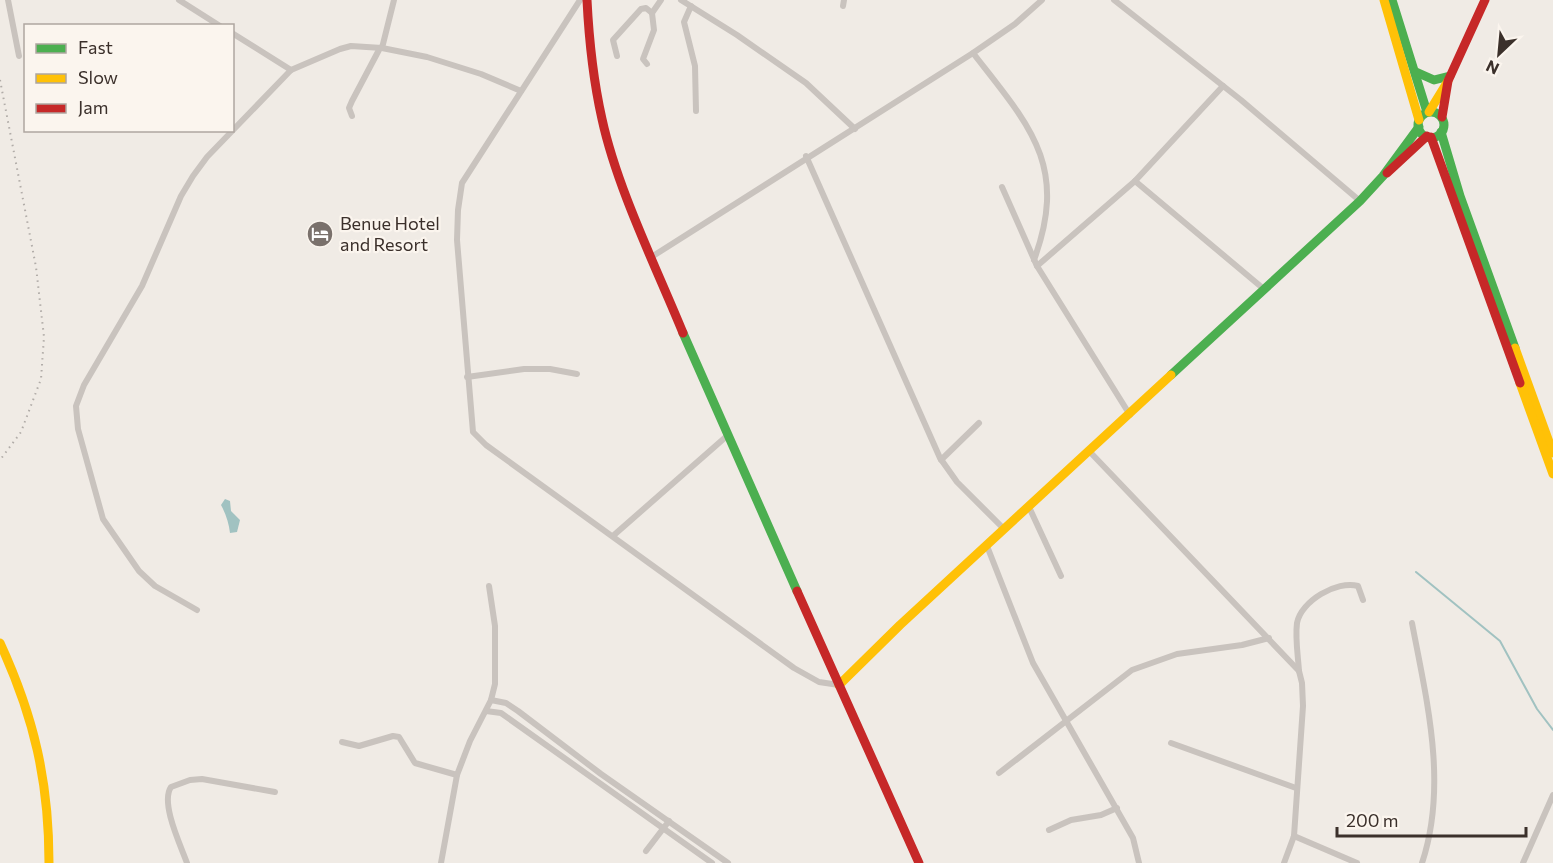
<svg xmlns="http://www.w3.org/2000/svg" width="1553" height="863" font-family="Commissioner,sans-serif">
	<rect width="100%" height="100%" fill="#f0ebe5"/>
	<path fill="#a1c2c1" d="M 225,499 L 230,501 L 231,511 L 240,520 L 237,532 L 230,533 C 229,524 226,514 221,505 Z"/>
	<g fill="none" stroke-linecap="round" stroke-linejoin="round">
		<path stroke="#a1c2c1" stroke-width="2" d="M 1416,572 L 1500,641 L 1537,709 L 1553,730"/>
		<g stroke="#c9c3be" stroke-width="6">
			<path d="M 8,0 L 19,56"/>
			<path d="M 179,0 L 220,26"/>
			<path d="M 580,0 L 462,183 L 458,210 L 457,240 L 473,432 L 486,445 L 794,668 L 819,682 L 839,685"/>
			<path d="M 681,0 L 737,35 L 806,83 L 855,129"/>
			<path d="M 1114,0 L 1241,100 L 1360,201"/>
			<path d="M 691,6 L 684,22 L 695,66 L 696,111"/>
			<path d="M 843,6 L 844,0"/>
			<path d="M 652,13 L 661,0"/>
			<path d="M 232,33 L 291,70"/>
			<path d="M 382,48 L 394,0"/>
			<path d="M 973,53 C 1029,125 1069,165 1034,260"/>
			<path d="M 617,56 L 613,40 L 641,9 L 646,8 L 652,13 L 654,30 L 643,59 L 647,64"/>
			<path d="M 352,116 L 349,108 L 352,101 L 380,48"/>
			<path d="M 806,156 L 940,458 L 957,482 L 1004,529"/>
			<path d="M 1135,181 L 1265,290"/>
			<path d="M 1002,187 L 1037,266 L 1130,415"/>
			<path d="M 653,256 L 973,53 L 1015,24 L 1042,0"/>
			<path d="M 1037,266 L 1135,181 L 1223,86"/>
			<path d="M 467,377 L 524,369 L 550,369 L 577,374"/>
			<path d="M 1090,452 L 1299,671 L 1302,683 L 1303,706 L 1294,836 L 1284,863"/>
			<path d="M 941,460 L 979,423"/>
			<path d="M 1029,507 L 1061,576"/>
			<path d="M 614,535 L 728,435"/>
			<path d="M 987,546 L 1033,663 L 1133,838 L 1139,863"/>
			<path d="M 197,610 L 155,586 L 139,571 L 103,519 L 78,429 L 76,406 L 84,385 L 142,286 L 181,196 L 193,176 L 207,157 L 291,70 L 340,49 L 351,46 L 382,48 L 427,57 L 481,74 L 521,91"/>
			<path d="M 1412,623 C 1427,702 1448,785 1422,863"/>
			<path d="M 1299,671 C 1298,656 1295,638 1297,623 C 1301,601 1337,580 1358,586 L 1363,600"/>
			<path d="M 491,700 L 506,703 L 518,711 L 601,774 L 728,863"/>
			<path d="M 486,711 L 501,713 L 712,863"/>
			<path d="M 342,742 L 359,746 L 393,736 L 399,737 L 415,763 L 457,775"/>
			<path d="M 1171,743 L 1296,788"/>
			<path d="M 999,773 L 1132,670 L 1177,654 L 1242,645 L 1269,638"/>
			<path d="M 1049,830 L 1071,820 L 1101,815 L 1117,808"/>
			<path d="M 1294,836 L 1357,863"/>
			<path d="M 646,851 L 669,821"/>
			<path d="M 187,863 C 181,846 160,803 171,787 L 190,780 L 202,779 L 275,792"/>
			<path d="M 441,863 L 457,775 L 470,741 L 491,700 L 495,684 L 495,626 L 489,586"/>
			<path d="M 1523,863 L 1553,795"/>
		</g>
		<g stroke="#4caf50" stroke-width="9">
			<path d="M 1392,0 L 1427,112"/>
			<path d="M 1416,72 L 1434,80 L 1450,76"/>
			<circle cx="1431" cy="125" r="13"/>
			<path d="M 1441,132 L 1460,196 L 1515,348"/>
			<path d="M 683,333 L 797,591"/>
			<path d="M 1171,375 L 1360,201 L 1383,176 L 1419,127"/>
		</g>
		<g stroke="#ffc107" stroke-width="9">
			<path d="M 1384,0 L 1419,120"/>
			<path d="M 1429,112 L 1448,81"/>
			<path d="M 1515,348 L 1553,453"/>
			<path d="M 1520,383 L 1553,474"/>
			<path d="M 0,643 C 34,717 49,781 49,863"/>
			<path d="M 839,685 L 900,625 L 1171,375"/>
		</g>
		<g stroke="#c62828" stroke-width="9">
			<path d="M 587,0 C 589,40 593,79 602,119 C 617,188 656,267 683,333"/>
			<path d="M 1442,117 L 1448,81 L 1485,0"/>
			<path d="M 1431,137 L 1520,383"/>
			<path d="M 1387,173 L 1427,136"/>
			<path d="M 797,591 L 919,863"/>
		</g>
		<path stroke="#b1aca8" stroke-width="2" stroke-dasharray="1.5 4.5" stroke-linecap="butt" d="M 0,80 L 36,267 L 44,337 L 41,379 L 21,432 L 0,460"/>
	</g>
	<defs>
		<symbol id="hotel-disc" viewBox="-11 -11 22 22"><circle r="9.5" fill="#7a716c" stroke="#fbf5ee"/><path d="M-6-4.5h1.5V1H6V5H4.5V3h-9V5H-6ZM-4 0a1.8 1.8 0 1 1 3.6 0ZM.5 0V-2.5h3Q6-2.5 6 0Z" fill="#fff"/></symbol>
	</defs>
	<g fill-rule="evenodd">
		<use href="#hotel-disc" x="305" y="219" width="30" height="30"/>
	</g>
	<g text-anchor="middle" stroke-width="4.5" stroke-linejoin="round" paint-order="stroke">
		<g font-size="18" fill="#3b302b" stroke="#fbf5ee" text-anchor="start">
			<text x="340" y="230">Benue Hotel<tspan x="340" dy="21">and Resort</tspan></text>
		</g>
	</g>
	<rect x="24" y="24" width="210" height="108" fill="#fbf5ee" stroke="#aea6a0" stroke-width="1.5"/>
	<rect x="36" y="44" width="30" height="9" fill="#4caf50" stroke="#aea6a0" stroke-width="1.5"/>
	<text x="78" y="54" font-size="18" fill="#3b302b">Fast</text>
	<rect x="36" y="74" width="30" height="9" fill="#ffc107" stroke="#aea6a0" stroke-width="1.5"/>
	<text x="78" y="84" font-size="18" fill="#3b302b">Slow</text>
	<rect x="36" y="104" width="30" height="9" fill="#c62828" stroke="#aea6a0" stroke-width="1.5"/>
	<text x="78" y="114" font-size="18" fill="#3b302b">Jam</text>
	<g transform="translate(1499 54) rotate(206)" stroke="#fbf5ee" stroke-width="4.5" paint-order="stroke">
	<path d="M0-4.5L10 22L0 15L-10 22Z" fill="#3b302b"/>
	<text y="-9" font-size="16" font-weight="bold" text-anchor="middle" fill="#3b302b">N</text>
	</g>
	<path d="M1337 827v9h189v-9" fill="none" stroke="#3b302b" stroke-width="3"/>
	<text x="1346" y="827" font-size="18" fill="#3b302b" stroke="#fbf5ee" stroke-width="4.5" paint-order="stroke">200 m</text>
</svg>
